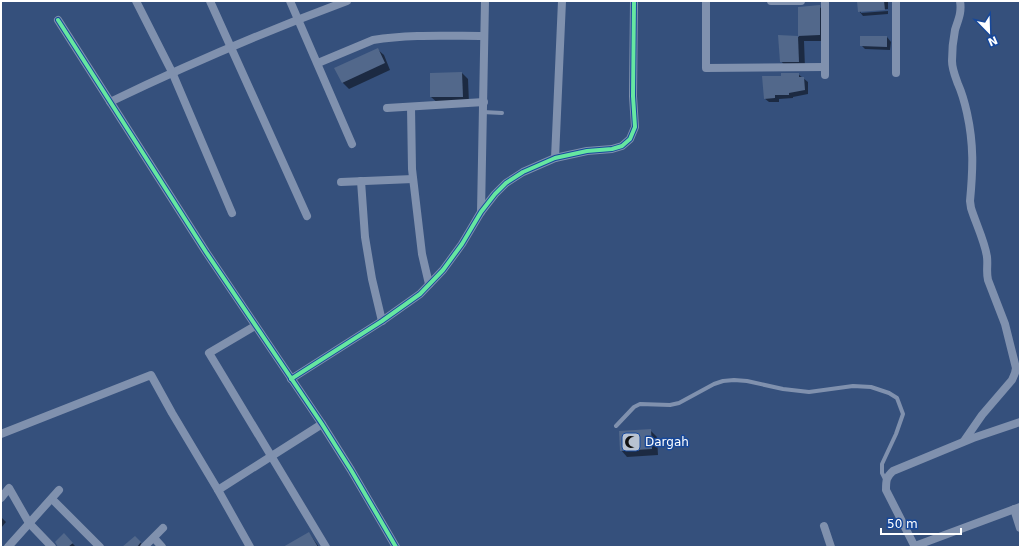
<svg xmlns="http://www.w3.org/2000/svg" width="1021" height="548" font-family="'DejaVu Sans',sans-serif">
	<rect width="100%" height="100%" fill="#35507c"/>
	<g fill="#0007">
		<path d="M 858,1 L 888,1 L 888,9 L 861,11 L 861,13 L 888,11 L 888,14 L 863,16 L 859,11 Z"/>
		<path d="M 819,6 L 825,13 L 825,41 L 804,41 L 805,68 L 787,68 L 781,61 L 779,36 L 799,37 L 799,8 Z"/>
		<path d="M 887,37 L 891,42 L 890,50 L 865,49 L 861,45 Z"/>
		<path d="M 377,49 L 384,55 L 390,70 L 349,89 L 342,82 Z"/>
		<path d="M 462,73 L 468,79 L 469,103 L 438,103 L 431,97 L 431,74 Z"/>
		<path d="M 798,74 L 808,82 L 808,94 L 793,97 L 793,98 L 779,99 L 779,102 L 769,102 L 764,98 L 782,77 Z"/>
		<path d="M 650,430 L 657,437 L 658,455 L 627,457 L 621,450 Z"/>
		<path d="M 1,517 L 6,522 L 1,528 Z"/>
		<path d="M 309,533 L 319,547 L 291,547 Z"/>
		<path d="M 64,535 L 76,547 L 60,547 Z"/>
		<path d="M 139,541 L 144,547 L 128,547 Z"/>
	</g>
	<g fill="#52688b">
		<path d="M 857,1 L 884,1 L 885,10 L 858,12 Z"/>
		<path d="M 820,5 L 820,35 L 798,36 L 798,7 Z"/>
		<path d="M 778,35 L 798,36 L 799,62 L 780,62 Z"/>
		<path d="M 860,36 L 887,36 L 887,47 L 860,46 Z"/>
		<path d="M 378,48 L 385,63 L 342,83 L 334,68 Z"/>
		<path d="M 462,72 L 463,97 L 430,97 L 430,73 Z"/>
		<path d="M 781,73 L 799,73 L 799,77 L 804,77 L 805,90 L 789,93 L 789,95 L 775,95 L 775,98 L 764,99 L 762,76 L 781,76 Z"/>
		<path d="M 651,429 L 652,449 L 620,451 L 619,431 Z"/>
		<path d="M 309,532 L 318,547 L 283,547 Z"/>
		<path d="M 64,533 L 73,543 L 68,547 L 58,547 L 55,542 Z"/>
		<path d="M 135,536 L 141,542 L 137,547 L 122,547 Z"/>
	</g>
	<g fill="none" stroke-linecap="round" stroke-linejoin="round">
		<g stroke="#8091ae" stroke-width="4">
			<path d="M 483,112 L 502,113"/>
			<path d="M 616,426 L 634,407 L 640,404 L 670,405 L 679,403 L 714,384 L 723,381 L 734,380 L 747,381 L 783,389 L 809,392 L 853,386 L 871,387 L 889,393 L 897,398 L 903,414 L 896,434 L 882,464 L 882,473 L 886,481"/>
		</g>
		<g stroke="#8091ae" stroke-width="8">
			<path d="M 136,1 L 172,72 L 232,213"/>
			<path d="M 210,1 L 307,216"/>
			<path d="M 290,1 L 352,144"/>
			<path d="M 706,1 L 706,68 L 824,67"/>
			<path d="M 771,1 L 801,1"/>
			<path d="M 825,1 L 825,75"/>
			<path d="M 896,1 L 896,73"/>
			<path d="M 960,1 C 962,13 958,20 955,30 C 953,40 952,51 952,61 C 952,69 955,76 958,84 C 962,93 965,104 967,113 C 974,145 973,169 970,201 L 971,208 C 976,224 985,242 987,257 C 988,265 986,272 988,280 L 1005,324 L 1016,368 L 1015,373 L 1012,380 L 982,415 L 964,441"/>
			<path d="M 58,20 L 206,252 L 322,424 L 351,470 L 396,547"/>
			<path d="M 318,63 L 373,40 C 409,34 448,36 484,36"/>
			<path d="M 110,102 C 187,65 266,31 347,1"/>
			<path d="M 411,107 L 412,169 L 422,254 L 429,284"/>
			<path d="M 387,108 L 484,102"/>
			<path d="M 555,158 L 562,1"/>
			<path d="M 361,181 L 365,237 L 372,279 L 382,321"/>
			<path d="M 341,182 L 413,179"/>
			<path d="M 481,212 L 485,1"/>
			<path d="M 255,326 L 209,353 L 326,547"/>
			<path d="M 291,379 L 382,321 L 420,294 L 443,270 L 462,244 L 481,212 L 495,194 L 506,183 L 523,172 L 555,158 L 587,151 L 612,149 L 622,146 L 630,139 L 635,127 L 633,96 L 634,1"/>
			<path d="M 1,434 L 151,375 L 172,413 L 218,490"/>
			<path d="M 1,498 L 9,488 L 29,523 L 52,547"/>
			<path d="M 52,499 L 100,547"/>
			<path d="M 1014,509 L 1020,528"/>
			<path d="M 824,526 L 831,547"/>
			<path d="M 154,538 L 162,547"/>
			<path d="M 915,546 L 1020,507"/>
			<path d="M 8,547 L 59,490"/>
			<path d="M 144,547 L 163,528"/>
			<path d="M 250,547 L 218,490 L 322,424"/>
			<path d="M 915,547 L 886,490 C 886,481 886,477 893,471 L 973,438 L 1020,422"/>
		</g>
		<defs>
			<g id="cycleway">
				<path d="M 58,20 L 206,252 L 322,424 L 351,470 L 396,547"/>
				<path d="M 291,379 L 382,321 L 420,294 L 443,270 L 462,244 L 481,212 L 495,194 L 506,183 L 523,172 L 555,158 L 587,151 L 612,149 L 622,146 L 630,139 L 635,127 L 633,96 L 634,1"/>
			</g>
		</defs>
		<use href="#cycleway" stroke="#17489a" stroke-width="6"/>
		<use href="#cycleway" stroke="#66e7a1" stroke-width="4"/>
	</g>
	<defs>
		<symbol id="mosque-square" viewBox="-11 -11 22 22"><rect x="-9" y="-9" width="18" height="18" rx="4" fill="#b8c2d1" stroke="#17489a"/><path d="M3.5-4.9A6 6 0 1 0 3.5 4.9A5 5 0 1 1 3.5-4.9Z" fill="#111"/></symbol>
	</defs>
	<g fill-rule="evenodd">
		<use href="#mosque-square" x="620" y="431" width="22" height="22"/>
	</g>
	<g text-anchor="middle" stroke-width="3" stroke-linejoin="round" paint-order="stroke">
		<g font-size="12" fill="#fff" stroke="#17489a" text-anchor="start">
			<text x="645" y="446">Dargah</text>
		</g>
	</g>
	<rect width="1021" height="548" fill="none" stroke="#ffffff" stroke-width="4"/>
	<g transform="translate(989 32) rotate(157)" stroke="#17489a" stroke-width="3" paint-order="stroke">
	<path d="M0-3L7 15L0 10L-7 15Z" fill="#ffffff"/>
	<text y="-6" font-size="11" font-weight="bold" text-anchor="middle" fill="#ffffff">N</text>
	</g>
	<path d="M881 528v6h80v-6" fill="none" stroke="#ffffff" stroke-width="2"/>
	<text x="887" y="528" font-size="12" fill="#ffffff" stroke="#17489a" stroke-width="3" paint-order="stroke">50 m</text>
</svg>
